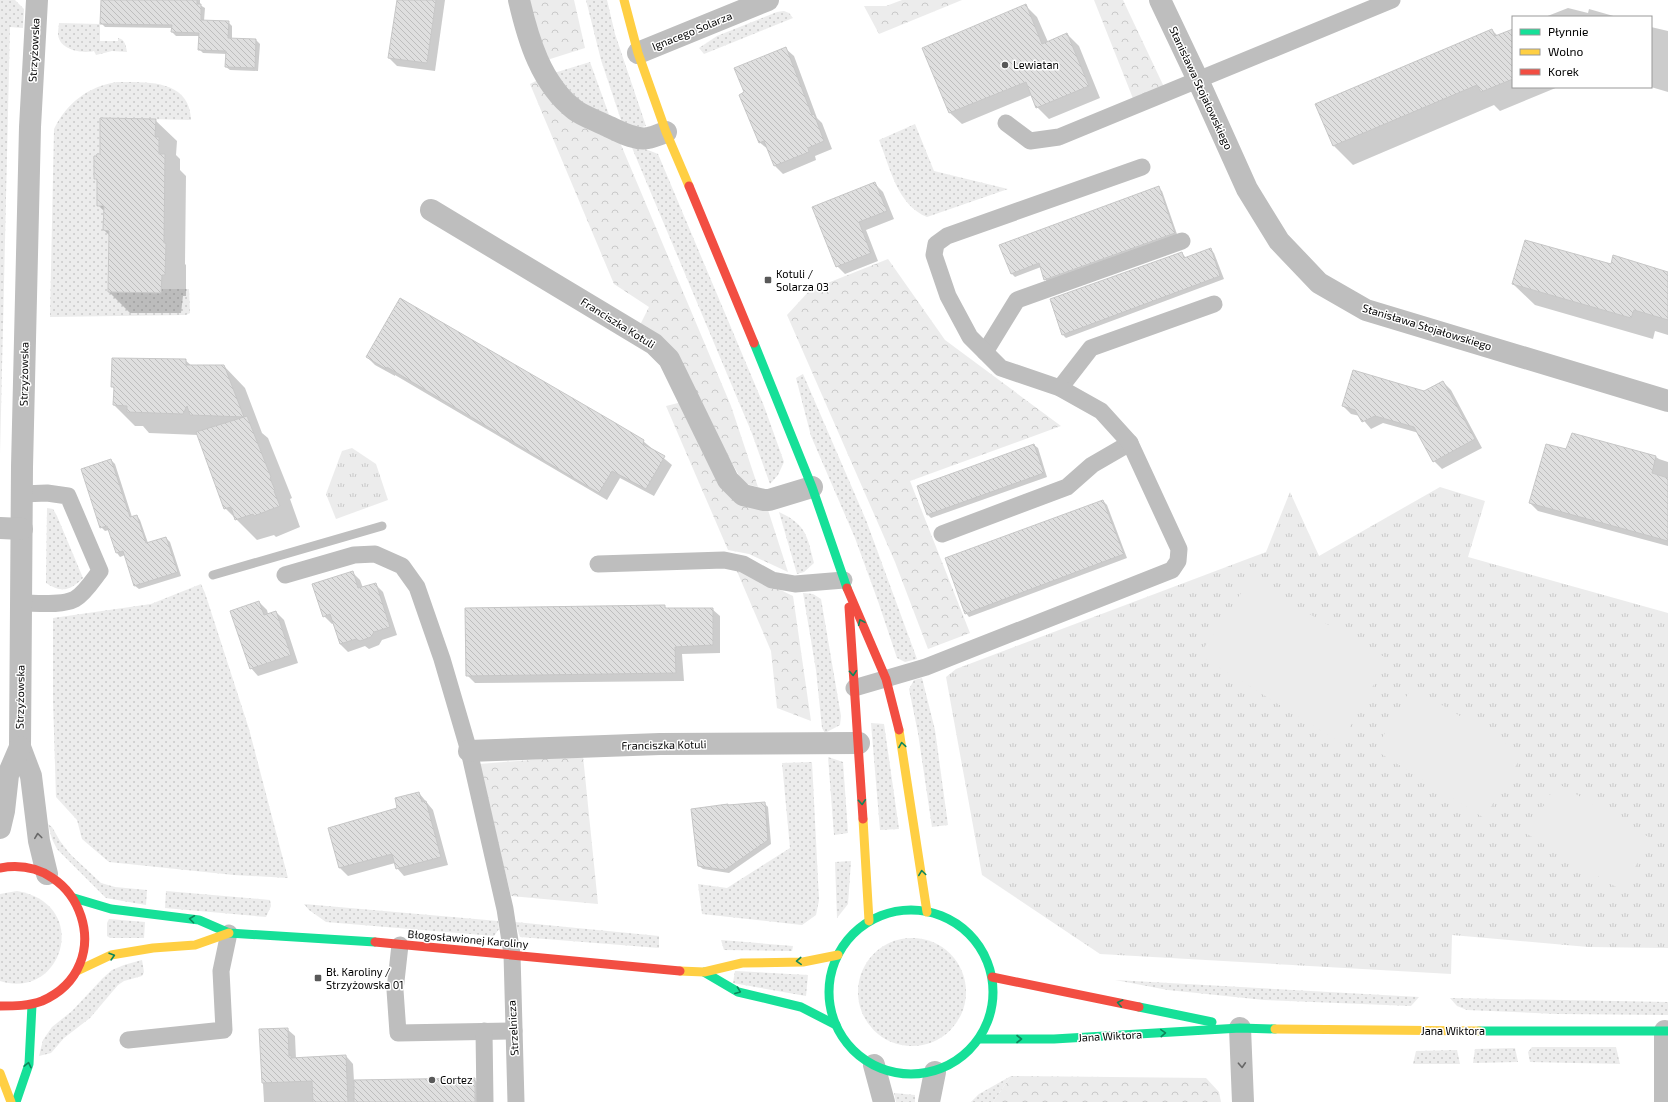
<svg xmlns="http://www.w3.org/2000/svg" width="1668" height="1102" font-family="'Exo 2',sans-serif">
	<defs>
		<pattern id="grass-dots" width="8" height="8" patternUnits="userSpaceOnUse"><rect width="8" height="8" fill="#ececec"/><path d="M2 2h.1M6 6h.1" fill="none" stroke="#c9c9c9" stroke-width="1.8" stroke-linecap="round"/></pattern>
		<pattern id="forest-crowns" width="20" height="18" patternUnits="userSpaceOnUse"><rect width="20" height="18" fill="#ececec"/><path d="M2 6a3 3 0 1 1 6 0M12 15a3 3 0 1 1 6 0" fill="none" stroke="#c9c9c9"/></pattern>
		<pattern id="park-tufts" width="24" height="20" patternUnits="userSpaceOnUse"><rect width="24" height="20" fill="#ececec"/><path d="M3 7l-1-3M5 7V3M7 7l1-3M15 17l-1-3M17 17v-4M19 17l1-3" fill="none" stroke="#c9c9c9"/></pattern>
		<pattern id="building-back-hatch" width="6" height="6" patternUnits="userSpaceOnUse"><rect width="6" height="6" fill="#dfdfdf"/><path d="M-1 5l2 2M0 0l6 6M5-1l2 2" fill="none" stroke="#bebebe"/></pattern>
	</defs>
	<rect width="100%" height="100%" fill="#fff"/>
	<g fill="url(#grass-dots)">
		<path d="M 0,0 L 15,0 L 24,9 L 23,28 L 10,27 L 0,454 Z"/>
		<path d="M 586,0 L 607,0 L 615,34 L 646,126 L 642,127 L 623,126 L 601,60 Z"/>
		<path d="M 784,11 L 789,13 L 793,18 L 704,54 L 699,48 L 717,36 L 777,12 Z"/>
		<path d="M 59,23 L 100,24 L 100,41 L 118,41 L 118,38 C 125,39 126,46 127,52 L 112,51 L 96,55 L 94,51 C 82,54 58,50 58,33 C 58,30 59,26 59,23 Z"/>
		<path d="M 590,62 L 612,123 L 587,109 L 554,73 Z"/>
		<path d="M 117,82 C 146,82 190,79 191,120 L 100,118 L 100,154 L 97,154 L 96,156 L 94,156 L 94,178 L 97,179 L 97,205 L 104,206 L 103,230 L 109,231 L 108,292 L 160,293 L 161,289 L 189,289 L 190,313 L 186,315 L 50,317 L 54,129 C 66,104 88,86 117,82 Z"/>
		<path d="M 915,124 L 934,171 L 1008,189 L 927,217 C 897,205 890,167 879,140 Z"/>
		<path d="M 630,143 L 658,154 L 764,406 L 784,462 L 778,475 L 770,484 L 751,431 Z"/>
		<path d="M 803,374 L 866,520 L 917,659 L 905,662 L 897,658 L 879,604 L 855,538 L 811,436 L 796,378 Z"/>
		<path d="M 47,508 L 53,509 L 57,516 L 83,578 C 70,591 61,593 46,583 Z"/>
		<path d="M 779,512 C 807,525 807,536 814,563 L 804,572 L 797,574 Z"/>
		<path d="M 201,584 L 205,593 L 249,729 L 288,878 L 234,875 L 109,862 L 82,839 L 77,820 L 56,797 L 53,700 L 53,618 L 151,604 Z"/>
		<path d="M 803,593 L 813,594 L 821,599 L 841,716 L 840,725 L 825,733 L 822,728 L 816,670 Z"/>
		<path d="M 922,678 L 935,730 L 948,825 L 932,827 L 918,733 L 909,689 L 914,680 Z"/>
		<path d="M 871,723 L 884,724 L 899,829 L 880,830 Z"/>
		<path d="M 828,757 L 843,762 L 848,833 L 834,835 Z"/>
		<path d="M 812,762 L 819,900 L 816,915 L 802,925 L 702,914 L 698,884 L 727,888 L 790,848 L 782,763 Z"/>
		<path d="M 48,824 L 52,827 L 60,841 L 70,854 L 101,883 L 115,887 L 147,890 L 146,905 L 106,898 L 57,849 L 52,839 Z"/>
		<path d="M 851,861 L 848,904 L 837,918 L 835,862 Z"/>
		<path d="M 17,891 C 92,904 63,1001 0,981 L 0,894 Z"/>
		<path d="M 166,891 L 270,900 L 271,906 L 266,917 L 165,908 Z"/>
		<path d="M 304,904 L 498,921 L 499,929 L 494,936 L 326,922 L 309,910 Z"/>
		<path d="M 109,919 L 145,922 L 144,938 L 110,938 L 107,936 L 107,923 Z"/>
		<path d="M 515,922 L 659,936 L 659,948 L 520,937 Z"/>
		<circle cx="912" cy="992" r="54"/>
		<path d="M 721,940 L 793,946 L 792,951 L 724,950 Z"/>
		<path d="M 142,960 L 144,972 L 142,976 L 124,981 L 118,985 L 90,1018 L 64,1038 L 51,1053 L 39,1056 L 43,1040 L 52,1027 L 72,1011 L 103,978 L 112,970 L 124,965 Z"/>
		<path d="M 735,971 L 808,975 L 806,996 L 733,983 Z"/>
		<path d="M 1115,980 L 1419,997 L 1411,1006 L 1264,1000 L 1168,990 Z"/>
		<path d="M 1450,998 L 1668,1002 L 1668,1015 L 1557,1014 L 1467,1010 L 1457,1006 Z"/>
		<path d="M 1532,1047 L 1616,1047 L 1620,1064 L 1530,1062 L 1528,1052 Z"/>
		<path d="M 1515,1048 L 1518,1062 L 1473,1063 L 1475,1049 Z"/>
		<path d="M 1457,1050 L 1460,1064 L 1413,1064 L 1416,1051 Z"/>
		<path d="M 1011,1076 L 993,1102 L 971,1102 L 979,1094 Z"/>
		<path d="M 894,1093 L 915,1095 L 915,1102 L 896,1102 Z"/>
	</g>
	<g fill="url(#forest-crowns)">
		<path d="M 528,0 L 574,0 L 585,48 L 547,60 Z"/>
		<path d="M 902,0 L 962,0 L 879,34 L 864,6 L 886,6 Z"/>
		<path d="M 1094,0 L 1123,0 L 1164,87 L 1134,101 Z"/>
		<path d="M 538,80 L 619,140 L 731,406 L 758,487 L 743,483 L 680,367 L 640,325 L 649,307 L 614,284 L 530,84 Z"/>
		<path d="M 888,259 L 945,340 L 1061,426 L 910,481 L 970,633 L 928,649 L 895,562 L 787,315 L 810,290 Z"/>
		<path d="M 682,402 L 722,487 L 768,510 L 788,572 L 749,554 L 728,550 L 666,406 Z"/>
		<path d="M 736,569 L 793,596 L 811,721 L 777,708 L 771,651 Z"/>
		<path d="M 583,756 L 598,904 L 511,896 L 479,764 Z"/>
		<path d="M 1011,1076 L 1206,1078 L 1219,1092 L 1221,1102 L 993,1102 Z"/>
	</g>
	<g fill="url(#park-tufts)">
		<path d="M 352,448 L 376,464 L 388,500 L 336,519 L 326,494 L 342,451 Z"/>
		<path d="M 1440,487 L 1485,501 L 1468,557 L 1668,613 L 1668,948 L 1588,947 L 1452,935 L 1451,974 L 1100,954 L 982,875 L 946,677 L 956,669 L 1266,552 L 1290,492 L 1319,556 Z"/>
	</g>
	<g fill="#ececec">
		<path d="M 1250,580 L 1388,659 L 1341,743 L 1199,655 Z"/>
		<path d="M 1412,687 L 1523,754 L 1484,818 L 1375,750 Z"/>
		<path d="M 1557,783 L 1652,839 L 1621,890 L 1527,834 Z"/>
	</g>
	<g fill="#0003">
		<path d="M 102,0 L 200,0 L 200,5 L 205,8 L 204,21 L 228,22 L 232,26 L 232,39 L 256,40 L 260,44 L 258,71 L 230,70 L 226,67 L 227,54 L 203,53 L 199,49 L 200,36 L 176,36 L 172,32 L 172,28 L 105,27 L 101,23 Z"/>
		<path d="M 398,0 L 445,0 L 435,71 L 397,66 L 389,58 Z"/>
		<path d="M 1026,6 L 1037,17 L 1048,42 L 1067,34 L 1079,46 L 1100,98 L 1049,119 L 1037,107 L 1032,95 L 962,124 L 950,113 Z"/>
		<path d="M 1568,8 L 1588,13 L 1589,9 L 1617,17 L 1545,17 Z"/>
		<path d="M 1651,27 L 1668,31 L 1668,92 L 1651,87 Z"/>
		<path d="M 1492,30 L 1498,36 L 1513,30 L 1513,87 L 1558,87 L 1500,111 L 1494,105 L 1353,165 L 1334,146 L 1316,104 Z"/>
		<path d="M 786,49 L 794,56 L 817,118 L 822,123 L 832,149 L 815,156 L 816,160 L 783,174 L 775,166 L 769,150 L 759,142 L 745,93 Z"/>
		<path d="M 155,120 L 177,141 L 176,155 L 180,159 L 180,170 L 186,176 L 185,264 L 186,265 L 186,296 L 183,296 L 181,313 L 130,313 L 109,292 L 109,235 L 104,230 L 105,212 L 98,205 L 98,182 L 95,178 L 101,155 Z"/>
		<path d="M 875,184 L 883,192 L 894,219 L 866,230 L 878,261 L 845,274 L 837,266 Z"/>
		<path d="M 1158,188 L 1162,191 L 1178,237 L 1048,283 L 1045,279 L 1041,267 L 1015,277 L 1011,273 Z"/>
		<path d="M 1210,249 L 1214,253 L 1224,279 L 1066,338 L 1063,335 L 1182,253 L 1186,258 Z"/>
		<path d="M 1668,273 L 1668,335 L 1655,331 L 1653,339 L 1535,305 L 1513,284 Z"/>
		<path d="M 367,357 L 643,441 L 672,465 L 654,496 L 620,478 L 607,500 L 395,375 L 395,376 L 375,365 Z"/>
		<path d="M 185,360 L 192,366 L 224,366 L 245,388 L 262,433 L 268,438 L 292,498 L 290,499 L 300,527 L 276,537 L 274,535 L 257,540 L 225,508 L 198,435 L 149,433 L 143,426 L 135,426 L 114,405 L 115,390 L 112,386 Z"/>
		<path d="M 1443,382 L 1451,390 L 1482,448 L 1442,469 L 1434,461 L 1419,433 L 1383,423 L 1371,429 L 1360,416 L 1351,414 L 1343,406 L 1425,392 Z"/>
		<path d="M 1572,434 L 1656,457 L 1659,459 L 1668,462 L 1668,546 L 1538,511 L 1530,503 L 1567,450 Z"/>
		<path d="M 1034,445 L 1038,448 L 1047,477 L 931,518 L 928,515 Z"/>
		<path d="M 111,460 L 115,464 L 132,517 L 137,516 L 140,520 L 148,543 L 166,538 L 170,542 L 181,576 L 139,589 L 135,586 L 125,555 L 120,557 L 117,553 L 109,530 L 105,531 L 101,527 Z"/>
		<path d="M 1103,501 L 1107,505 L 1127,558 L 969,617 L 966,613 Z"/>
		<path d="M 352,572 L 360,580 L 363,588 L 375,584 L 383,592 L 397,635 L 382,640 L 379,645 L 369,649 L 365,646 L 348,652 L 340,644 L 334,623 L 332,624 L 324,616 Z"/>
		<path d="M 259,602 L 267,610 L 268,614 L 276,612 L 284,620 L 298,663 L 258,676 L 251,668 Z"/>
		<path d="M 664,606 L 667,609 L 712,609 L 720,616 L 720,653 L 682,654 L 684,681 L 475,683 L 467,675 Z"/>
		<path d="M 419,793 L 433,810 L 448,865 L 404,876 L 397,868 L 395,863 L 348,876 L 340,868 L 329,828 L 399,809 Z"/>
		<path d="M 764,803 L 768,807 L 771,844 L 729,873 L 703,869 L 699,866 L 729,806 Z"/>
		<path d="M 287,1029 L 295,1036 L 296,1059 L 346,1056 L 353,1064 L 354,1081 L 474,1079 L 482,1087 L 482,1102 L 264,1102 L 260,1030 Z"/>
	</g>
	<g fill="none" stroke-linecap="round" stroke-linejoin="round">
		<path stroke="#bfbfbf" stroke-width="9" d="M 213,575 L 382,526"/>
	</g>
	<g fill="url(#building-back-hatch)" stroke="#c7c7c7">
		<path d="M 101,0 L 197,0 L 197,4 L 201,4 L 201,20 L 229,21 L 228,38 L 256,39 L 255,68 L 225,67 L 226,51 L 198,50 L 199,33 L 171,32 L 172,25 L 100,24 Z"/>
		<path d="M 397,0 L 436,0 L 427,63 L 388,58 Z"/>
		<path d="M 1026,4 L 1042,44 L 1067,33 L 1089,86 L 1036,108 L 1026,82 L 949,113 L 922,48 Z"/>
		<path d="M 1492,29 L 1495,36 L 1513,29 L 1513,79 L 1481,92 L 1477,85 L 1333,146 L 1315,104 Z"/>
		<path d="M 786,47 L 812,115 L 814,114 L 824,141 L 808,148 L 809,152 L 774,166 L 764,141 L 759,143 L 739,95 L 744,92 L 734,68 Z"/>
		<path d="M 100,118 L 156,119 L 155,137 L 159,137 L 159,154 L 165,154 L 164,243 L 166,243 L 165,275 L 162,275 L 161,293 L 108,292 L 109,231 L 103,230 L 104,206 L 97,206 L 97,179 L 94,179 L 94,156 L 96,156 L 97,154 L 100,154 Z"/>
		<path d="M 875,182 L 887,211 L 859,222 L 871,253 L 836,267 L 812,207 Z"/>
		<path d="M 1159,186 L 1175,233 L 1044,280 L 1039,263 L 1011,274 L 999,245 Z"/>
		<path d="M 1525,240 L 1611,264 L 1613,255 L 1668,272 L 1668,320 L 1634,310 L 1631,318 L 1512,284 Z"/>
		<path d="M 1211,248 L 1220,276 L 1062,335 L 1050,299 L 1182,252 L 1184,258 Z"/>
		<path d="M 400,298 L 612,421 L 644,440 L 643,444 L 665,456 L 646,489 L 612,471 L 599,493 L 387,367 L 386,369 L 366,357 Z"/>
		<path d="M 112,358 L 186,359 L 186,365 L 224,365 L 244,417 L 247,416 L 271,477 L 270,478 L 275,490 L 274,491 L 280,506 L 254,516 L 253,514 L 235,520 L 231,507 L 224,509 L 196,432 L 244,417 L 190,415 L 187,406 L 183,414 L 127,412 L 127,406 L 113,405 L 114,387 L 111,387 Z"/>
		<path d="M 1353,370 L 1424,391 L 1443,381 L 1475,439 L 1433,462 L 1414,427 L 1375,416 L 1362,422 L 1355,410 L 1342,406 Z"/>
		<path d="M 1572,433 L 1656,456 L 1652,473 L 1668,478 L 1668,541 L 1529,503 L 1546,444 L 1566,449 Z"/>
		<path d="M 1034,444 L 1044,473 L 927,515 L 917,486 Z"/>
		<path d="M 111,459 L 130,517 L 137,515 L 146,543 L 166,537 L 178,572 L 134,586 L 123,551 L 116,553 L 107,526 L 100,528 L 81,469 Z"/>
		<path d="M 1103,500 L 1124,554 L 965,614 L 945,558 Z"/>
		<path d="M 353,571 L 358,588 L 376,583 L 390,627 L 374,632 L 371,637 L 360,641 L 356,639 L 340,644 L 330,614 L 323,617 L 312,584 Z"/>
		<path d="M 259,601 L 264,615 L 276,611 L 291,655 L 250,669 L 230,611 Z"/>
		<path d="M 665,605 L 665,608 L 713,608 L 713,645 L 675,647 L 676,673 L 466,676 L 465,608 Z"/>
		<path d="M 419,792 L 422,802 L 426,801 L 441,857 L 396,869 L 392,854 L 339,868 L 328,828 L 397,808 L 395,798 Z"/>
		<path d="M 765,802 L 768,840 L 725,870 L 698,866 L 691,809 L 728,804 L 728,805 Z"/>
		<path d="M 288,1028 L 289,1056 L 291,1055 L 291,1058 L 346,1055 L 348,1102 L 313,1102 L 312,1081 L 262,1083 L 259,1029 Z"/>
		<path d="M 475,1078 L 475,1102 L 354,1102 L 354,1080 Z"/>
	</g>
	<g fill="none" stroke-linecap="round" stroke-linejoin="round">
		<g stroke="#bebebe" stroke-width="17">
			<path d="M 1006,123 L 1030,141 L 1059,137 L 1392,0"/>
			<path d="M 985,352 L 1017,300 L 1182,241"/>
			<path d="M 1060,388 L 1091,348 L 1214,304"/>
			<path d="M 942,534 L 1067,487 L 1092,465 L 1130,443"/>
			<path d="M 598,564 L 724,560 L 743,564 L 772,580 L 795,584 L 844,580"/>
			<path d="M 285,575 L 354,555 L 375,554 L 402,566 L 417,587 L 442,659 L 469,751 L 505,909 L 512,954 L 516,1102"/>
			<path d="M 21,603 C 36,603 62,606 75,599 C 85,593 93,580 100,571 L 68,496 L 47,493 L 22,494"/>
			<path d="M 854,688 L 926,667 L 1172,570 L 1178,561 L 1179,549 L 1130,443 L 1101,411 L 1060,388 L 1001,368 L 970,337 L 948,296 L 934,255 L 936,244 L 947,236 L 1142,167"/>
			<path d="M 400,945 L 395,990 L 398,1033 L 514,1031"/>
			<path d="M 484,1031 L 485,1102"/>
			<path d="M 128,1040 L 224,1030 L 221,971 L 229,933"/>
		</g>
		<g stroke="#bebebe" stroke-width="22">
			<path d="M 37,0 L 30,127 L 22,467 L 20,747 L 31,776 L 39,841 L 47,874"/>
			<path d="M 519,0 C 528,39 541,84 575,110 C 583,116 595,120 605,125 C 617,130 634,141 648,138 C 654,137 660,134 666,132"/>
			<path d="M 1160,0 L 1198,80 L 1247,189 L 1279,241 L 1319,283 L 1366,310 L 1668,401"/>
			<path d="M 638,53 L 768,0"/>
			<path d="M 431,210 L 654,344 L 669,359 L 728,480 L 743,495 L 764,500 L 769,500 L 812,487"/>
			<path d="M 0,528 L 22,529"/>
			<path d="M 469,751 L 660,744 L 859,743"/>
			<path d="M 0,828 L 4,811 L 8,775 L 20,747"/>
			<path d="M 1240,1028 L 1243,1102"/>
			<path d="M 1665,1031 L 1665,1102"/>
			<path d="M 874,1065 L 884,1102"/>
			<path d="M 929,1102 L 935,1072"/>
		</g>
		<g stroke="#16e098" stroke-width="9">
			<path d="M 754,343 L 812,487 L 847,588"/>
			<path d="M 74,898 L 111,909 L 199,920 L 229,933 L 375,942"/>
			<circle cx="911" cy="992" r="82"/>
			<path d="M 704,972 L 738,992 L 801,1007 L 836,1025"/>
			<path d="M 1139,1007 L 1212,1022"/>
			<path d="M 1479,1031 L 1668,1031"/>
			<path d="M 980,1039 L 1054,1039 L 1240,1028 L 1275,1029"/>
			<path d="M 16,1102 L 29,1064 L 32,1005"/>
		</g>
		<g stroke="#ffcf43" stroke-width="9">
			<path d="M 624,0 L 638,53 L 666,132 L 689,186"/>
			<path d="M 899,730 L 927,912"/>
			<path d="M 863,819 L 869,921"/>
			<path d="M 77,971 L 111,955 L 153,948 L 195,945 L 229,933"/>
			<path d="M 680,971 L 704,972 L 742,963 L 803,962 L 838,955"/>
			<path d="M 1275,1029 L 1479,1031"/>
			<path d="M 0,1073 L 11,1102"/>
		</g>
		<g stroke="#f24e42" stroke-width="9">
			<path d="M 689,186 L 754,343"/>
			<path d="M 847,588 L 886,679 L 899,730"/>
			<path d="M 849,607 L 863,819"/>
			<path d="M 0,868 C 82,853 120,967 42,1001 C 29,1006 14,1006 0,1006"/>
			<path d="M 375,942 L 680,971"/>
			<path d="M 992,977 L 1139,1007"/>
		</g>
	</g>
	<defs><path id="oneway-chevron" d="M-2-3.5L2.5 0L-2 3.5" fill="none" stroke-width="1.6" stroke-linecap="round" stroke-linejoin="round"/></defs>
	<g stroke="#0d865b">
		<use href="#oneway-chevron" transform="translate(861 622) rotate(-114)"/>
		<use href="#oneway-chevron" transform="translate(853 673) rotate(86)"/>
		<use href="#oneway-chevron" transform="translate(902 745) rotate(-99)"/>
		<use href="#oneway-chevron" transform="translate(862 802) rotate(86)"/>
		<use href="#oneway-chevron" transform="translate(922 873) rotate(-98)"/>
		<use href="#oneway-chevron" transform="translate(192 919) rotate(-173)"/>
		<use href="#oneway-chevron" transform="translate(112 956) rotate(-16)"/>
		<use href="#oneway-chevron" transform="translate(799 961) rotate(177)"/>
		<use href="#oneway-chevron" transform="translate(738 991) rotate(21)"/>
		<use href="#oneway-chevron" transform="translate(1120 1003) rotate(-168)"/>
		<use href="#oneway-chevron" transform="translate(1163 1033) rotate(-3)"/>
		<use href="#oneway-chevron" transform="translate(1019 1039)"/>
		<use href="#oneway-chevron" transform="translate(28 1065) rotate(-78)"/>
	</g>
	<g stroke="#686868">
		<use href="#oneway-chevron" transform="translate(38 836) rotate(-97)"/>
		<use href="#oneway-chevron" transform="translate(1242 1065) rotate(87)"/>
	</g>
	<g fill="#595959" stroke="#fff" stroke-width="1.5">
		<circle cx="1005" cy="65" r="4"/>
		<rect x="764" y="276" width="8" height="8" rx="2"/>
		<rect x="314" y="974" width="8" height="8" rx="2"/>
		<circle cx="432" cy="1080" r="4"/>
	</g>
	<g text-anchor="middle" stroke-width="3" stroke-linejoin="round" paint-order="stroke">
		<g font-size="11" fill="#000" stroke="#fff">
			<text transform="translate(692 31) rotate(-22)" y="4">Ignacego Solarza</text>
			<text transform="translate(34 50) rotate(-87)" y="4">Strzyżowska</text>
			<text transform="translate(1201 88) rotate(65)" y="4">Stanisława Stojałowskiego</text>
			<text transform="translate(618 323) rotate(32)" y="4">Franciszka Kotuli</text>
			<text transform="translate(1427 327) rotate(17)" y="4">Stanisława Stojałowskiego</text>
			<text transform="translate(24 374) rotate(-89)" y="4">Strzyżowska</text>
			<text transform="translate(20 697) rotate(-89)" y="4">Strzyżowska</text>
			<text transform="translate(664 745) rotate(-1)" y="4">Franciszka Kotuli</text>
			<text transform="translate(468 939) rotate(5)" y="4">Błogosławionej Karoliny</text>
			<text transform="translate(513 1028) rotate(-93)" y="4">Strzelnicza</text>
			<text x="1453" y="1035">Jana Wiktora</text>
			<text transform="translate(1110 1036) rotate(-3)" y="4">Jana Wiktora</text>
		</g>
		<g font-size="11" fill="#000" stroke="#fff" text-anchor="start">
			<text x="1013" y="69">Lewiatan</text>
			<text x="776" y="278">Kotuli /<tspan x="776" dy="13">Solarza 03</tspan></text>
			<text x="326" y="976">Bł. Karoliny /<tspan x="326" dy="13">Strzyżowska 01</tspan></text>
			<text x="440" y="1084">Cortez</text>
		</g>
	</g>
	<rect x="1512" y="16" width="140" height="72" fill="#ffffff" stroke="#999999"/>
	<rect x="1520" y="29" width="20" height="6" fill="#16e098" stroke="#999999"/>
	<text x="1548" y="36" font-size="12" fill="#000000">Płynnie</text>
	<rect x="1520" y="49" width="20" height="6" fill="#ffcf43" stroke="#999999"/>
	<text x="1548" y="56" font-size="12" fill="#000000">Wolno</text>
	<rect x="1520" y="69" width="20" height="6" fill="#f24e42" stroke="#999999"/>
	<text x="1548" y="76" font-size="12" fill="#000000">Korek</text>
</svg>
